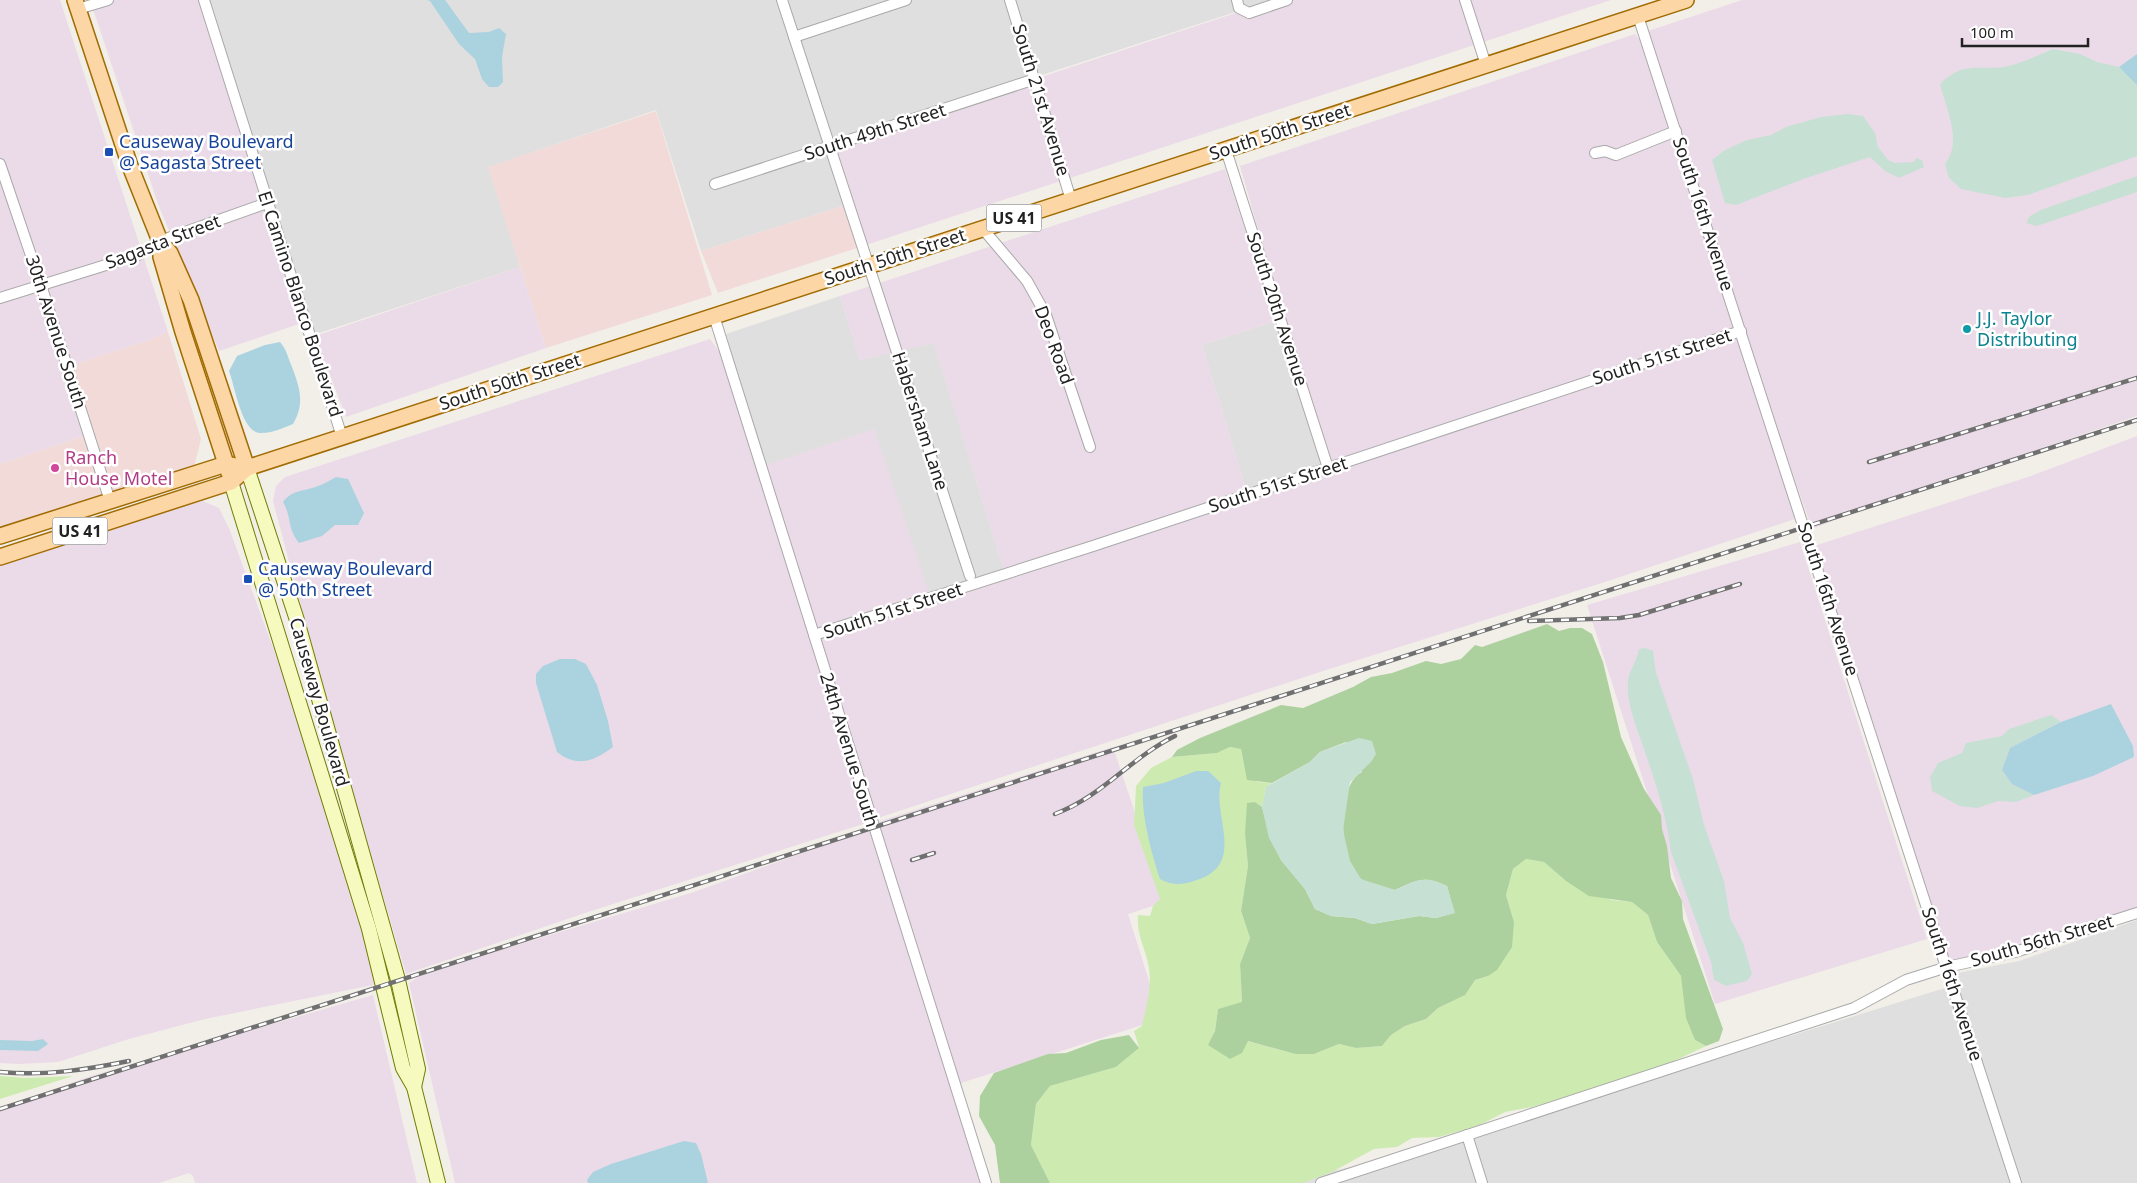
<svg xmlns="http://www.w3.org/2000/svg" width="2137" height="1183" font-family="'Noto Sans',sans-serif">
	<rect width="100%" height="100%" fill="#f2efe9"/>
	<g fill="#e0dfdf">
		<path d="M 205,0 L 778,0 L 843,206 L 701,251 L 656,110 L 489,167 L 520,267 L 313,335 Z"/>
		<path d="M 784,0 L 1272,0 L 831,144 Z"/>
		<path d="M 840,296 L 860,360 L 934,342 L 1005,574 L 930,596 L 763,466 L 726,334 Z"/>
		<path d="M 1276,321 L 1326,468 L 1247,494 L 1202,345 Z"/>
		<path d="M 2137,920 L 2137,1183 L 2018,1183 L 1952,974 L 2019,961 Z"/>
		<path d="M 1948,987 L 2013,1183 L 1279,1183 L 1471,1140 L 1732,1054 Z"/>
	</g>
	<g fill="#f2dad9">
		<path d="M 656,111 L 712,295 L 546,348 L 488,167 Z"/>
		<path d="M 843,206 L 857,248 L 718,293 L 701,251 Z"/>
		<path d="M 168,332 L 201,439 L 194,467 L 111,498 L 69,366 L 149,340 Z"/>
		<path d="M 89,434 L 110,501 L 0,537 L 0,464 Z"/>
	</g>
	<g fill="#ebdbe8">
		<path d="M 0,0 L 60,0 L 168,332 L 149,340 L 69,366 L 89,434 L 0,464 Z"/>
		<path d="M 90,0 L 202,0 L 305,322 L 219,351 L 158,204 Z"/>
		<path d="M 1275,0 L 1611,0 L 866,245 L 831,146 Z"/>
		<path d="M 1742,0 L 2137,0 L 2137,416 L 1879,503 L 1812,529 L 1746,341 L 1648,31 Z"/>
		<path d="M 1635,34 L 1639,39 L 1672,123 L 1738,330 L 1331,464 L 1289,337 L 1240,166 Z"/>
		<path d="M 1225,169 L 1276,321 L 1202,345 L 1247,494 L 1005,574 L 934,343 L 860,360 L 840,296 Z"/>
		<path d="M 520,267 L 546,348 L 346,417 L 315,336 Z"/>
		<path d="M 1740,334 L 1798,518 L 1608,581 L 1320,672 L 872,820 L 818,637 Z"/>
		<path d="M 710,339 L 719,351 L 814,637 L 866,823 L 588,912 L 406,974 L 323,690 L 273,501 L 276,486 L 285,477 Z"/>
		<path d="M 874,429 L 930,596 L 816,632 L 763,466 Z"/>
		<path d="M 2137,436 L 2137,908 L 2016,948 L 1948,963 L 1907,828 L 1878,745 L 1814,546 L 2031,476 Z"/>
		<path d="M 203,501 L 219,508 L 229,528 L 290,694 L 378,984 L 205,1019 L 129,1039 L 58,1062 L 19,1064 L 0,1063 L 0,561 L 116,523 Z"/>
		<path d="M 1800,542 L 1927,939 L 1715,1004 L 1587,605 Z"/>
		<path d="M 1113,747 L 1165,902 L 1128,914 L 1161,1019 L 958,1084 L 874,823 Z"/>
		<path d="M 869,829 L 901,921 L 984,1183 L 455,1183 L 409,983 L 420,976 L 496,951 L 694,892 Z"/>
		<path d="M 373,995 L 417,1183 L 195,1183 L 193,1176 L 189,1173 L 159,1183 L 0,1183 L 0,1108 L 88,1077 Z"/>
	</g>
	<g fill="#cdebb0">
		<path d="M 1230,747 L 1241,749 L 1244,765 L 1257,782 L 1272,783 L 1266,787 L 1262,807 L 1255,802 L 1245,834 L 1248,866 L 1241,911 L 1250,938 L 1240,964 L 1242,1003 L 1218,1009 L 1215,1031 L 1209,1044 L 1247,1041 L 1295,1054 L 1314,1054 L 1339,1044 L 1356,1048 L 1382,1046 L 1391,1035 L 1405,1026 L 1426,1019 L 1438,1008 L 1464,995 L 1475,980 L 1488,976 L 1514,922 L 1506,895 L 1513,869 L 1526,859 L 1544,862 L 1566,881 L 1612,900 L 1632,902 L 1648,915 L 1657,942 L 1681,976 L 1695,1040 L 1706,1046 L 1670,1063 L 1638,1075 L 1532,1107 L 1505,1112 L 1480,1125 L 1439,1137 L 1412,1138 L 1397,1147 L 1374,1149 L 1332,1172 L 1303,1183 L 1050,1183 L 1031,1145 L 1036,1104 L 1050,1086 L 1116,1067 L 1139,1048 L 1134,1031 L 1142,1026 C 1146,1008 1152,986 1149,968 C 1146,949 1136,935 1138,915 L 1150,916 L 1153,906 L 1160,899 L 1134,825 L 1136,786 L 1151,768 L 1172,757 L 1217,753 Z"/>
		<path d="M 0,1076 L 25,1078 L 73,1076 L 0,1099 Z"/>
	</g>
	<g fill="#add19e">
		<path d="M 1547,624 L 1559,631 L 1570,628 L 1582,628 L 1592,634 L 1603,662 L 1621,737 L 1644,789 L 1661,815 L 1662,829 L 1667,846 L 1671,878 L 1682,901 L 1683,919 L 1723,1029 L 1719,1041 L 1706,1046 L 1695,1040 L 1686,1018 L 1681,976 L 1657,942 L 1648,915 L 1632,902 L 1589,896 L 1566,881 L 1544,862 L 1526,859 L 1513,869 L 1506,895 L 1514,922 L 1512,947 L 1497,970 L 1488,976 L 1475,980 L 1465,995 L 1438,1008 L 1426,1019 L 1405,1026 L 1391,1035 L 1382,1046 L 1356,1048 L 1339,1044 L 1314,1054 L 1295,1054 L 1248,1041 L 1242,1053 L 1230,1059 L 1208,1045 L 1215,1031 L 1218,1009 L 1242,1002 L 1240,964 L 1250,938 L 1241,911 L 1248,866 L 1245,834 L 1247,803 L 1255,802 L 1262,807 L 1270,838 L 1281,860 L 1305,889 L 1315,909 L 1331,916 L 1355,918 L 1372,924 L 1419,916 L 1436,918 L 1454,913 L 1447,886 C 1423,875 1418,880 1395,890 C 1385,887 1369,885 1361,879 C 1338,862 1336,784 1362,772 L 1346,742 L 1320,752 L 1310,762 L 1272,783 L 1247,780 L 1241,749 L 1230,747 L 1217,753 L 1172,757 L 1177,750 L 1200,738 L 1281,705 L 1303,708 L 1353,687 L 1371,677 L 1392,673 L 1426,661 L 1441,664 L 1461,659 L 1475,645 L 1482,647 Z"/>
		<path d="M 1129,1035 L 1139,1048 L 1116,1067 L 1050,1086 L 1036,1104 L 1031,1145 L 1050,1183 L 1000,1183 L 995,1145 L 979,1116 L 980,1096 L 994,1073 L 1048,1054 L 1066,1053 L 1101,1040 Z"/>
	</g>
	<g fill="#c6e0d4">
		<path d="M 2053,49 L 2080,54 L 2097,62 L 2119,67 L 2137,84 L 2137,156 L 2028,195 L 2005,198 L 1961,189 L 1949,178 L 1945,164 C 1963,141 1946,109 1940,84 C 1965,59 1981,72 2009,66 C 2024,62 2039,55 2053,49 Z"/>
		<path d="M 1848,114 L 1863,116 L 1875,133 L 1878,147 L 1888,160 L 1895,163 L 1914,162 L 1916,158 L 1922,160 L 1924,167 L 1899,178 L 1885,171 L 1870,157 L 1806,178 L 1736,205 L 1725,203 L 1712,160 L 1725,150 L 1747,140 L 1771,135 L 1786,127 L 1821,117 Z"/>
		<path d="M 2137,176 L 2137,192 L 2037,226 L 2026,223 L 2030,216 L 2041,210 Z"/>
		<path d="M 1646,648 L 1653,651 L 1656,673 L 1693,779 L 1704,825 L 1724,881 L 1730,918 L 1743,943 L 1752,974 L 1747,981 L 1726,986 L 1714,980 L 1711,962 L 1671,852 C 1667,818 1656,784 1645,752 C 1638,730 1626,705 1628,681 C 1629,670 1637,662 1639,649 Z"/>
		<path d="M 2051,715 L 2061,722 L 2010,748 L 2002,770 L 2012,784 L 2034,795 L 2016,802 L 1998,801 L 1977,808 L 1960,806 L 1932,791 L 1930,777 L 1938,763 L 1962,753 L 1966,743 L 2002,736 L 2009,729 Z"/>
		<path d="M 1359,738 L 1372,741 L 1376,754 L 1371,762 L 1350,782 L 1343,830 L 1350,861 L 1361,879 L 1395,890 C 1418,880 1423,875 1447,886 L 1455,913 L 1436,918 L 1419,916 L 1372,924 L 1355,918 L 1331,916 L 1315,909 L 1305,889 L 1281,860 L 1269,838 L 1262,807 L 1266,787 L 1310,762 L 1320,752 Z"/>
	</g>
	<g fill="#aad3df">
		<path d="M 427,0 L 445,0 L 469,33 L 489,32 L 499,28 L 506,34 L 502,57 L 503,82 L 498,87 L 489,87 L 482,79 L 475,59 L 459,44 L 430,1 Z"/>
		<path d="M 2137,54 L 2137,85 L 2119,67 Z"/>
		<path d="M 280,342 C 287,350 288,358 292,367 C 300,388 305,404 293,424 C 283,428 270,434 259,433 C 241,430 235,386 229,371 L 237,356 L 265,345 Z"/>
		<path d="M 336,477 L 348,479 L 364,513 L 358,525 L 335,525 L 322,536 L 299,543 C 287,528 292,518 283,502 C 293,489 303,492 318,486 C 324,484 330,480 336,477 Z"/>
		<path d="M 560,659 L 575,659 L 586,664 L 597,685 L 608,721 L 613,747 C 594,761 577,768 557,752 L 536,683 L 536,674 L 543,666 Z"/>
		<path d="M 2111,704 L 2133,746 L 2134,757 L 2093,776 L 2034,795 L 2012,784 L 2002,770 L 2010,748 L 2061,722 Z"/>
		<path d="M 1196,771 L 1208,771 L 1221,783 C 1212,816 1247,864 1197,880 C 1183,885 1172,886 1160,879 C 1151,851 1141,815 1143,787 L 1164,783 Z"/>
		<path d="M 43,1039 L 48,1044 L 38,1051 L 0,1050 L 0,1040 L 32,1041 Z"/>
		<path d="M 684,1141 L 696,1143 L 701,1154 L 708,1183 L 588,1183 L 587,1180 L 593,1172 L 611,1164 Z"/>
	</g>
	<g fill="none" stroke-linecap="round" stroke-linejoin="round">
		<defs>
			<g id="street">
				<path d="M 204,0 L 342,437"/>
				<path d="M 782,0 L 970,576"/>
				<path d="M 1010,0 L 1071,200"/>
				<path d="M 1237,0 L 1239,8 L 1249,13 L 1287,0"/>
				<path d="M 1465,0 L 1486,65"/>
				<path d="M 78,9 L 108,0"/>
				<path d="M 1638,16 L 2016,1183"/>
				<path d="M 794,37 L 906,0"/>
				<path d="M 1226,150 L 1328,468"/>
				<path d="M 1595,153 L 1605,151 L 1616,155 L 1676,131"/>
				<path d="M 0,164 L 41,285 L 110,501"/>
				<path d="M 715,184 L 1035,79"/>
				<path d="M 983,229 L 1027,281 L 1046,315 L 1090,447"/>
				<path d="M 0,298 L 138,255 L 160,241 L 267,203"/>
				<path d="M 714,316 L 986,1183"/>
				<path d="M 814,635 L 1093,546 L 1741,331"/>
				<path d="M 1467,1135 L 1482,1183"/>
				<path d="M 1321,1183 L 1854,1008 L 1906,980 L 1947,967 L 2015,952 L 2137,913"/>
			</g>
			<g id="secondary">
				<path d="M 247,468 L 296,617 L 398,980 L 418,1069 L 414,1087"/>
				<path d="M 231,482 L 369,929 L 403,1068 L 414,1087 L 438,1183"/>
			</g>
			<g id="primary">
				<path d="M 75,0 L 130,166 L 160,241 L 170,253 L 191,300 L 247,468"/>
				<path d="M 161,244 L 161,257 L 183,332 L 229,473"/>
				<path d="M 0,536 L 226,464 L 247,468"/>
				<path d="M 0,557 L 231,482 L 247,468 L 1686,0"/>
			</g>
		</defs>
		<use href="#street" stroke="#a9a9a9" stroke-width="12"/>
		<use href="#secondary" stroke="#707d05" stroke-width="16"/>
		<use href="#primary" stroke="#a06b00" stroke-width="18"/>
		<use href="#street" stroke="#fff" stroke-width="10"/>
		<use href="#secondary" stroke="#f7fabf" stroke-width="14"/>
		<use href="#primary" stroke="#fcd6a4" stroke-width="15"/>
		<defs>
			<g id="rail">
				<path d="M 1869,462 L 2137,378"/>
				<path d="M 1529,621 L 1620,618 L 1639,615 L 1740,584"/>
				<path d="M 1055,814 C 1103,796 1130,758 1175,736"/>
				<path d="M 912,860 L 934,853"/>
				<path d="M 0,1072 C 45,1076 85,1070 129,1061"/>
				<path d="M 0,1109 L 2137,420"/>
			</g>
		</defs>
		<use href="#rail" stroke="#707070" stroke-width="4.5"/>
		<use href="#rail" stroke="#fff" stroke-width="2.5" stroke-dasharray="8" stroke-linecap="butt"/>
	</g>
	<g fill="#1a4fb4" stroke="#fff" stroke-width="2">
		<rect x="104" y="147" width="10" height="10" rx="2.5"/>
		<rect x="243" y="574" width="10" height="10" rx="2.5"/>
	</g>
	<circle fill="#0f9aa8" stroke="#fff" stroke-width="2" cx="1967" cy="329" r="5"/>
	<circle fill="#d1479c" stroke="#fff" stroke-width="2" cx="55" cy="468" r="5"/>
	<g text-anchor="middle" stroke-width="5" stroke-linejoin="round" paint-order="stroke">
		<g fill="#fff" stroke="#646464" stroke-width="1">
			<rect x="986.5" y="204.5" width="55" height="27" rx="4"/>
			<rect x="52.5" y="517.5" width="55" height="27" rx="4"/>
		</g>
		<g font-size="16" font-weight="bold" fill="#222">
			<text x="1014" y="224">US 41</text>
			<text x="80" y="537">US 41</text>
		</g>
		<g font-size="18" fill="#222" stroke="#fff">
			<text transform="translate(1041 100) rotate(73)" y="6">South 21st Avenue</text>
			<text transform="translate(875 132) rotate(-18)" y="6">South 49th Street</text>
			<text transform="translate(1280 132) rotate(-18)" y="6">South 50th Street</text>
			<text transform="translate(1703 214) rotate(72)" y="6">South 16th Avenue</text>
			<text transform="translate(163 242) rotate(-21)" y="6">Sagasta Street</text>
			<text transform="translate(895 257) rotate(-18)" y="6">South 50th Street</text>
			<text transform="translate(300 304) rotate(72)" y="6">El Camino Blanco Boulevard</text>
			<text transform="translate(1277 309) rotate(72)" y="6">South 20th Avenue</text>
			<text transform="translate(56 332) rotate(72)" y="6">30th Avenue South</text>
			<text transform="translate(1054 345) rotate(70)" y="6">Deo Road</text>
			<text transform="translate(1662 357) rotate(-18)" y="6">South 51st Street</text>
			<text transform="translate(510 382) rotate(-18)" y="6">South 50th Street</text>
			<text transform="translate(920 421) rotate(72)" y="6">Habersham Lane</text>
			<text transform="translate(1278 485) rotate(-18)" y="6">South 51st Street</text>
			<text transform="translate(1828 599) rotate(72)" y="6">South 16th Avenue</text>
			<text transform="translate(893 611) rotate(-18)" y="6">South 51st Street</text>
			<text transform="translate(319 702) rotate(74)" y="6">Causeway Boulevard</text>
			<text transform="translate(849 750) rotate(73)" y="6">24th Avenue South</text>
			<text transform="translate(2042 941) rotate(-16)" y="6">South 56th Street</text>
			<text transform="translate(1952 984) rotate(72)" y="6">South 16th Avenue</text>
		</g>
		<g font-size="18" fill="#164399" stroke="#fff" text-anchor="start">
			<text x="119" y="148">Causeway Boulevard<tspan x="119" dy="21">@ Sagasta Street</tspan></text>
			<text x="258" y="575">Causeway Boulevard<tspan x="258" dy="21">@ 50th Street</tspan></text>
		</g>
		<g font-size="18" fill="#0d838f" stroke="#fff" text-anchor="start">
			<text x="1977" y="325">J.J. Taylor<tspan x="1977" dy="21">Distributing</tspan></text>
		</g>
		<g font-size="18" fill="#b23c85" stroke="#fff" text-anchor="start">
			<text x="65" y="464">Ranch<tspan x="65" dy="21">House Motel</tspan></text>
		</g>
	</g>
	<path d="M1962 38v8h126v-8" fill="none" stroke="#222222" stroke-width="2.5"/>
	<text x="1970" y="38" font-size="15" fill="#222222" stroke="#ffffff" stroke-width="4" paint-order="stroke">100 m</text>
</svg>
